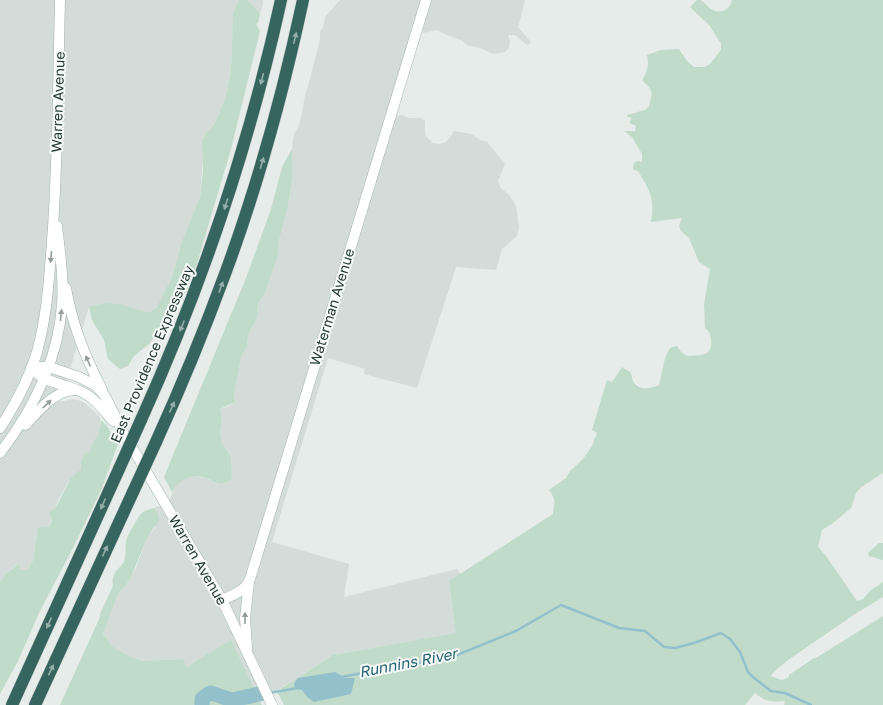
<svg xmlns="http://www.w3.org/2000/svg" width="883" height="705" font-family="'Golos Text',sans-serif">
	<rect width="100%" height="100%" fill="#e5ece9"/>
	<g fill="#d3dcd8">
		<path d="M 0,0 L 239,0 L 233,13 L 231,71 L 226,95 L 219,114 L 214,125 L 208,131 L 203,155 L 200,197 L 182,241 L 172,277 L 162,296 L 157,307 L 151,312 L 139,311 L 120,304 L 114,303 L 89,307 L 60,402 L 72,399 L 78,400 L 85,403 L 100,417 L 101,427 L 90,451 L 81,463 L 81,469 L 71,478 L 59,498 L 49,527 L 37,533 L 36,542 L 33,560 L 28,570 L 21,570 L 17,564 L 6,574 L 0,581 Z"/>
		<path d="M 247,0 L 263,0 L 263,5 L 260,13 Z"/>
		<path d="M 340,0 L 525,0 L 518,27 L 531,42 L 528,45 L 527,45 L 515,35 L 508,35 L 510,41 L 509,48 L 505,52 L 493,54 L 483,49 L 467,45 L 461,40 L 447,35 L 437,30 L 423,33 L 423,27 L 389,117 L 402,115 L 409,118 L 421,118 L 425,121 L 425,132 L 426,136 L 433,143 L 440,144 L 446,142 L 451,136 L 454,131 L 471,134 L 480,140 L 487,142 L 505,164 L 498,181 L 500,187 L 510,196 L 516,206 L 519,227 L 517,236 L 502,249 L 496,270 L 456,267 L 417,388 L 364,374 L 365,369 L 328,358 L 272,542 L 349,564 L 344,597 L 457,569 L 460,574 L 449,581 L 456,633 L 333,655 L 260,701 L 251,683 L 218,648 L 194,662 L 190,666 L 186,667 L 184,659 L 142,661 L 123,653 L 112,646 L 103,634 L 118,594 L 126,585 L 136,568 L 147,538 L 155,528 L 157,511 L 155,507 L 163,505 L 167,507 L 175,486 L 185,478 L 195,476 L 206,478 L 217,483 L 232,479 L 231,457 L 222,443 L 220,432 L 222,420 L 220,409 L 227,407 L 235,402 L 234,394 L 241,357 L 247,347 L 248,336 L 252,327 L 254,325 L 257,315 L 258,304 L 264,295 L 278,256 L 279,241 L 288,206 L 292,180 L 292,149 L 294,134 L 298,128 L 301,119 L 305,95 L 308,86 L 320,39 L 320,31 L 323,28 L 325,17 Z"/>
	</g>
	<g fill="#c0dbc9" fill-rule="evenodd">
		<path d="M 239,0 L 247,0 L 260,13 L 258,23 L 256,24 L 260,31 L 231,149 L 196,267 L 184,297 L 149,344 L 134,356 L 128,366 L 120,369 L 108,359 L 104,340 L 92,320 L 89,307 C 98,304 112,302 121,304 C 133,308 138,311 151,312 L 157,307 L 162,296 L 172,277 L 182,241 L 200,197 L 203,170 L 202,140 L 208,131 L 214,125 L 219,114 L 226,95 L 231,71 L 233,13 Z"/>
		<path d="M 697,0 L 701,0 C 705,3 708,7 711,9 C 720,15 730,10 732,0 L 883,0 L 883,473 L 861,487 L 856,493 L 851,508 L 833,523 L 822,530 L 818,547 L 826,556 L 857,601 L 863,599 L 871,590 L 883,582 L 883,597 L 855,614 L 788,660 L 777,669 L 770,676 L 782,680 L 789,677 L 789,675 L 814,658 L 816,658 L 883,616 L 883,705 L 784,705 L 785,701 C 771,702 766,702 755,693 L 745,705 L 284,705 L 277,691 L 333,655 L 456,633 L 449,581 L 553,514 C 554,503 557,501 549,490 L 566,478 L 570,471 L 583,459 L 592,446 L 597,433 L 592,430 L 607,380 L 612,382 L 622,367 C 624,369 628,370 630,372 C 632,374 632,379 633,381 C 638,391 651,389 659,385 L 665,358 L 670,348 L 677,346 L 681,352 L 687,356 C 701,355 713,357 711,339 C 710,334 709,331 705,328 L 704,304 L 710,269 L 699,262 L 689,238 L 681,231 L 679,226 L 682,218 L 651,222 C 655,198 650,191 638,171 L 634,170 L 633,168 L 634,163 L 638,161 L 642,162 L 642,154 L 638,147 L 632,137 L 624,131 L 635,131 L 636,126 L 629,123 L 632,118 L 628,117 L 627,115 L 645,110 L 649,106 L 652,94 L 649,87 L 642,80 C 648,71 649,66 647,55 L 661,50 L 679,49 L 687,61 L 694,67 L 704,67 L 710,64 L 721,50 L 721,44 L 710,26 L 690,7 ZM 341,675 L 346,678 L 355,678 L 307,697 L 302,690 L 298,678 Z"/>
		<path d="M 292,149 L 292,180 L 288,206 L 279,241 L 278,256 L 264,295 L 258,304 L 257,315 L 254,325 L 252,327 L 248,336 L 247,347 L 241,357 L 234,394 L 235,402 L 220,409 L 222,420 L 220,432 L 222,443 L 231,457 L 232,479 C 229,480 226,483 224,483 C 218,485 212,480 206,478 C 192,473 179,479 172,492 L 164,477 L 246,278 L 271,209 L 282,167 Z"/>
		<path d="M 101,420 L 107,426 L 118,444 L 102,488 L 74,546 L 39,613 L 18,661 L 0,694 L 0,581 L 6,574 L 18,564 L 21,570 L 28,570 L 33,560 L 38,528 L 49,527 L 52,521 L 49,511 L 55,509 L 71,478 L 81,469 L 81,463 L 84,454 L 90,451 C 93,439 101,435 101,420 Z"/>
		<path d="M 155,508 L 157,511 L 159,520 L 147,538 L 131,577 L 126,585 L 118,594 L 103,634 L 112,646 L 123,653 L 142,661 L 184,659 L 186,667 L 190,666 L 194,662 L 231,640 L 262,705 L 60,705 L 100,617 L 100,614 L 113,586 C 110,570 123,569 125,558 C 126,553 125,547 126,542 C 127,536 131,530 134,525 C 141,513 141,511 155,508 Z"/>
		<path d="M 879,543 L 883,543 L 883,560 L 869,556 L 868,553 Z"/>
	</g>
	<path fill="#93c0cb" d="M 335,672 L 346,678 L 355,678 L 351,694 L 314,702 L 307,697 L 302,690 L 295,689 L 294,683 L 298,678 Z"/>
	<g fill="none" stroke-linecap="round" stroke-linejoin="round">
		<g stroke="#93c0cb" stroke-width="2.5">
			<path d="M 341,677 L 452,657 L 516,631 L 561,605 L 619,628 L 645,631 L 664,647 L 675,648 L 694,643 L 721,633 L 730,639 L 740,652 L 748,672 L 754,678 L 771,691 L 785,693 L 811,705"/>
			<path d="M 269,693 L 298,688"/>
		</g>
		<path stroke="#93c0cb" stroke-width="15" d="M 202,705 L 202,699 L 207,695 L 211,693 L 232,700 L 264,693"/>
		<defs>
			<g id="secondary">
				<path d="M 66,288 C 72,324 85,357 102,389"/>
				<path d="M 31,368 L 40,367 L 49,367 L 79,377 L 95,385 L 105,396 L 123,432 L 222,600 L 272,705"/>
				<path d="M 31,368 C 44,383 65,384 82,392 C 95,398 104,411 113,421"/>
				<path d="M 25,425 C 39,411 54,390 76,390"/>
				<path d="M 0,428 C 15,405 29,379 37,352 C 47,316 49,279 52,242 C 58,161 58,81 60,0"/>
				<path d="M 0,453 C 33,410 58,361 62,305 C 64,279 60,252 57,226"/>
				<path d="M 222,600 C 233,595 244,592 250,579 L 426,0"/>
				<path d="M 247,648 L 245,618 L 249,582"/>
			</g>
			<g id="highway">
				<path d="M 141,420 C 203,283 249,146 281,0"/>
				<path d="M 156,442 C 181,387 204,331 225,274 C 258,185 283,93 303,0"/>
				<path d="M 12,705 L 119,469"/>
				<path d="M 35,705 L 133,492"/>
			</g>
		</defs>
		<use href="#secondary" stroke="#a1b4ae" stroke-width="11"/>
		<use href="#highway" stroke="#c2c8c7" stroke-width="13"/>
		<use href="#secondary" stroke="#fff" stroke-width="10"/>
		<use href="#highway" stroke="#35655e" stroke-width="12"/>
		<defs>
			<g id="highway-bridge">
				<path d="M 119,469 L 141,420"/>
				<path d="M 133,492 L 156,442"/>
			</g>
		</defs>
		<use href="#highway-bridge" stroke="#c2c8c7" stroke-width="13" stroke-linecap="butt"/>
		<use href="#highway-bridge" stroke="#35655e" stroke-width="12"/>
	</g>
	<defs><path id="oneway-solid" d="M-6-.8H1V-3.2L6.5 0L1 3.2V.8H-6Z"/></defs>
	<g fill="#95afaa">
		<use href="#oneway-solid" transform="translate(295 38) rotate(-77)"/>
		<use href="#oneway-solid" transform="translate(262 79) rotate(104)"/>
		<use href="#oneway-solid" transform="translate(262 163) rotate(-73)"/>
		<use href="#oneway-solid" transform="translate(226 204) rotate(108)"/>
		<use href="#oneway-solid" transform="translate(221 287) rotate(-70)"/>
		<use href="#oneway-solid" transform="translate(182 326) rotate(112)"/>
		<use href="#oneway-solid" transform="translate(172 407) rotate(-66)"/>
		<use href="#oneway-solid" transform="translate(103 504) rotate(114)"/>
		<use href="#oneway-solid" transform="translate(105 551) rotate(-65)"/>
		<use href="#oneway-solid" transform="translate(49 623) rotate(114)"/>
		<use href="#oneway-solid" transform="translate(51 670) rotate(-65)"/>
	</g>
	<g fill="#929e9b">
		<use href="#oneway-solid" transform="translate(51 257) rotate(95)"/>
		<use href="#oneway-solid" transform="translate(61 315) rotate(-84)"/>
		<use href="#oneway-solid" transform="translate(88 361) rotate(-114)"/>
		<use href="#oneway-solid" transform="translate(47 404) rotate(-43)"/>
		<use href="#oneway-solid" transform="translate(245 618) rotate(-90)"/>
	</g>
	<g text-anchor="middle" stroke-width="4" stroke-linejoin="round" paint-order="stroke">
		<g font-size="14" fill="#263c37" stroke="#f5f9f7">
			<text transform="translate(58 102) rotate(-88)" y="5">Warren Avenue</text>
			<text transform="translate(332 307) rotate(-73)" y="5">Waterman Avenue</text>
			<text transform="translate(152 354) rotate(-67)" y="5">East Providence Expressway</text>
			<text transform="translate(198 560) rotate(60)" y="5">Warren Avenue</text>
		</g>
		<g font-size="15" font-style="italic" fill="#266272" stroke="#f5f9f7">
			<text transform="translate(408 663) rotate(-11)" y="5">Runnins River</text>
		</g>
	</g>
</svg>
